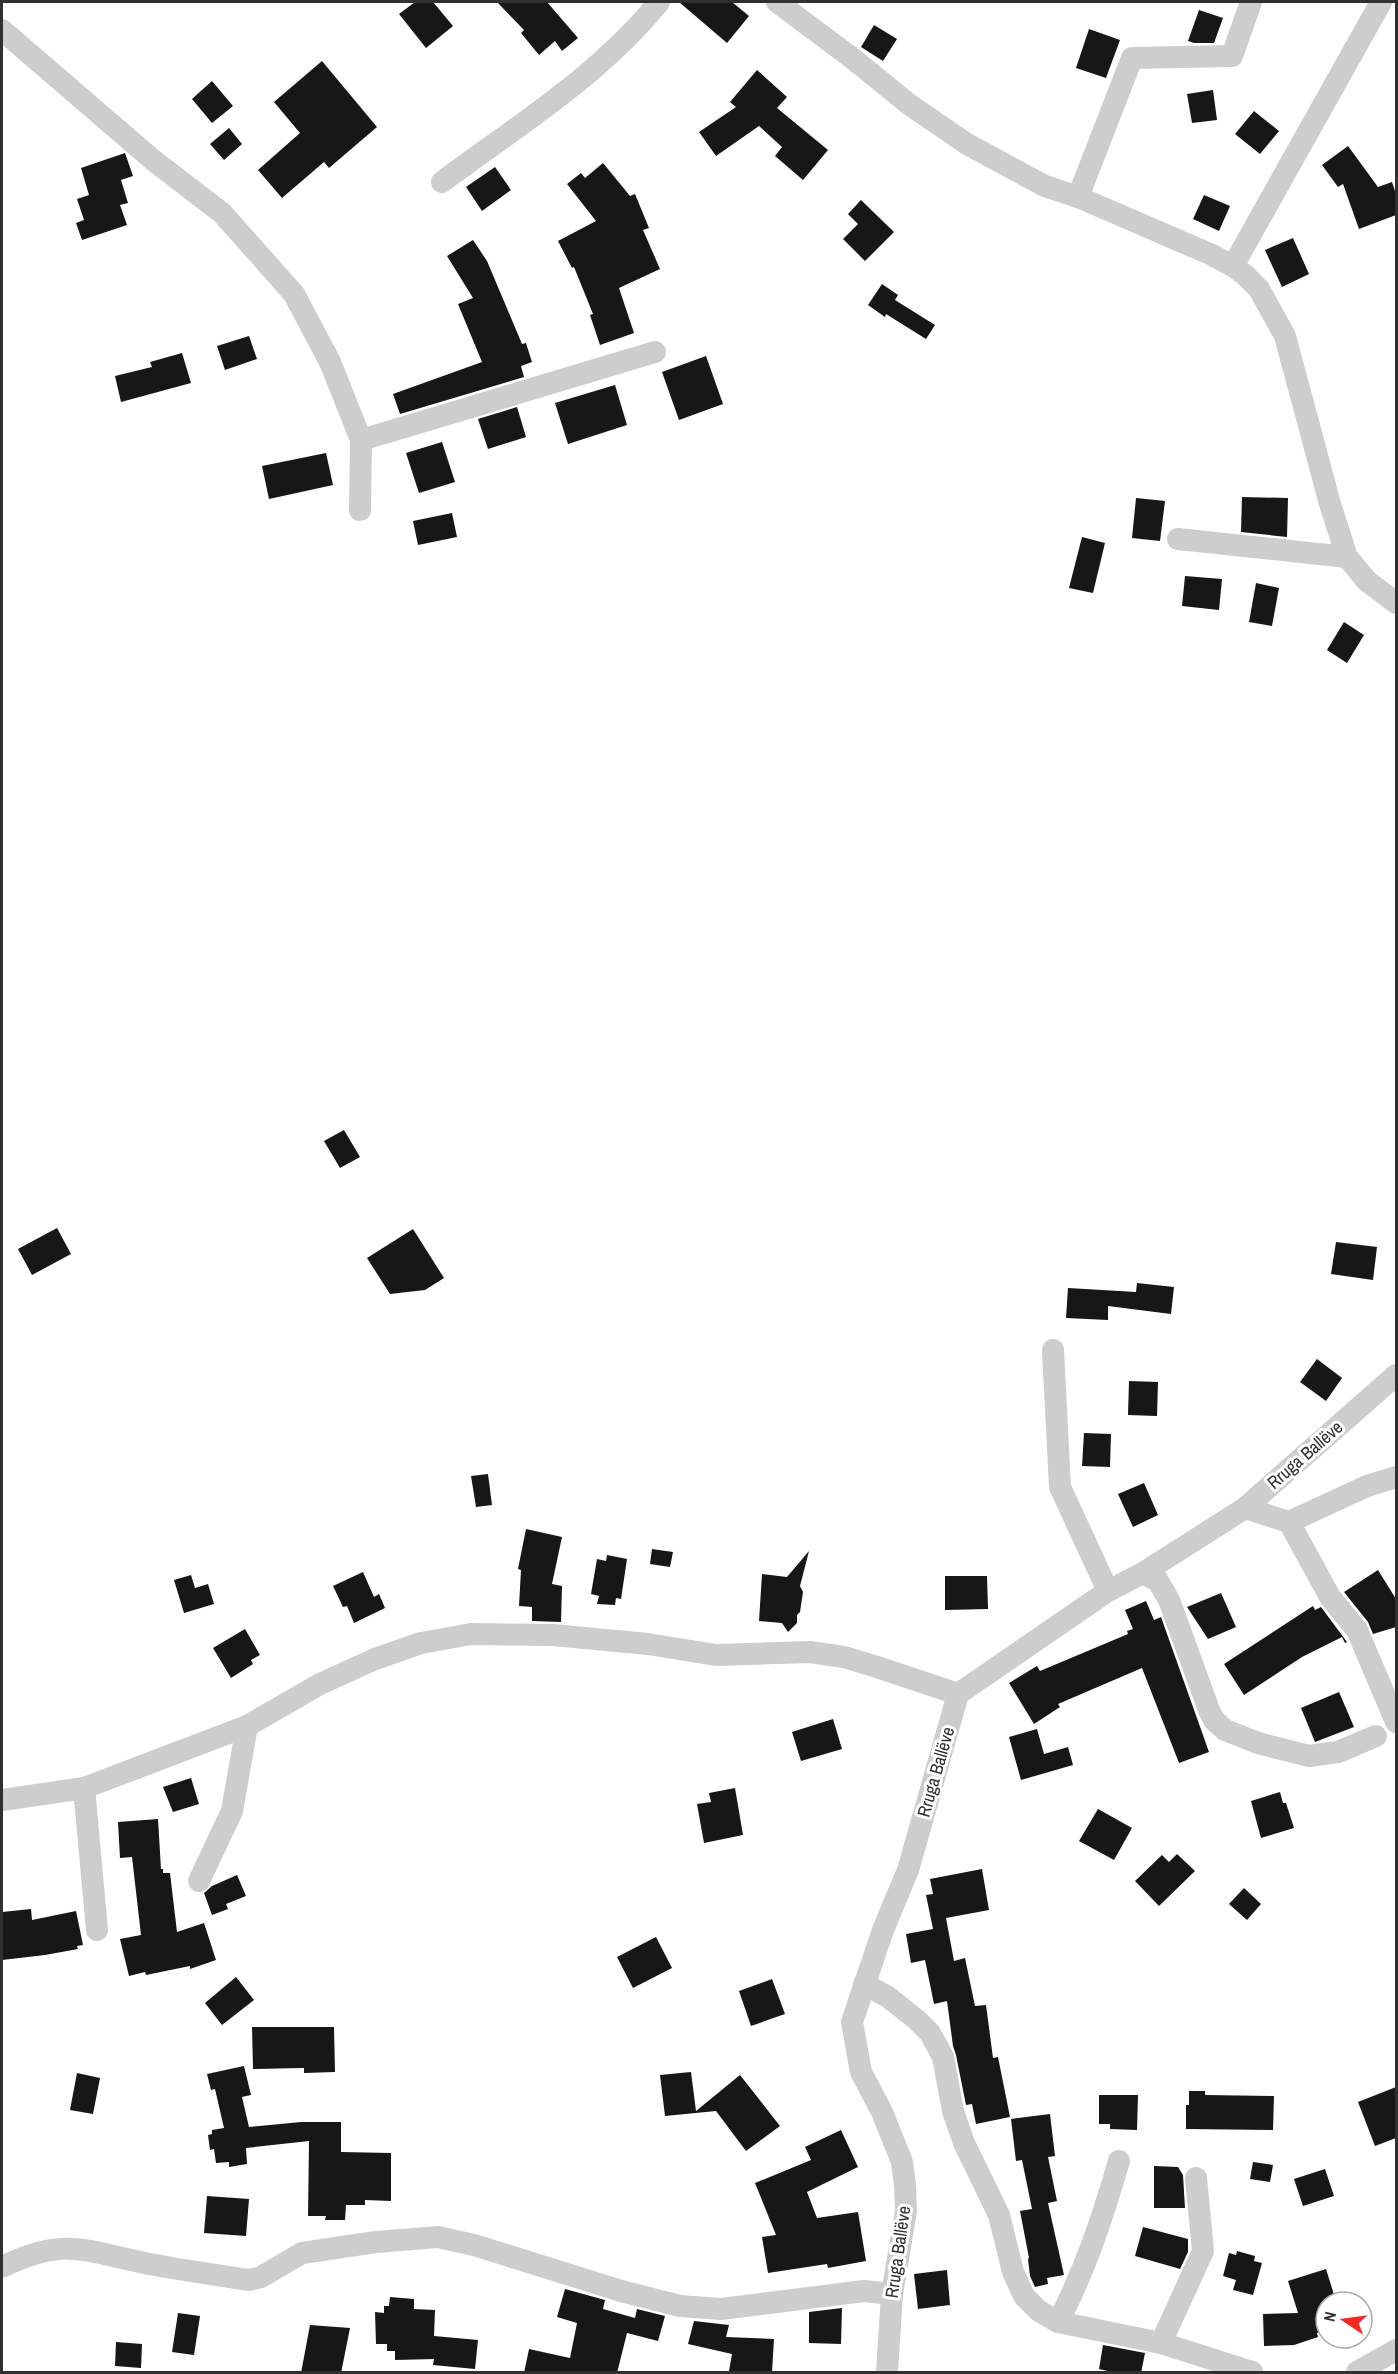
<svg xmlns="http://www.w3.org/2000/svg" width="1398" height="2374" font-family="'Archivo Narrow',sans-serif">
	<rect width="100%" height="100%" fill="#fff"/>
	<g fill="#171717">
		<path d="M 415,2 L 433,2 L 453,26 L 426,48 L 399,14 Z"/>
		<path d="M 497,2 L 547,2 L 578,38 L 562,51 L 555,41 L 539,55 L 521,33 L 524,30 Z"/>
		<path d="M 679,2 L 732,2 L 749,16 L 727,43 Z"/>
		<path d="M 1199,10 L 1223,18 L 1214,43 L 1194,43 L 1188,41 Z"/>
		<path d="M 874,25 L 897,39 L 883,61 L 861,47 Z"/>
		<path d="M 1089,29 L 1120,40 L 1106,78 L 1076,68 Z"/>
		<path d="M 322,61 L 377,127 L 329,168 L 324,162 L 282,198 L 258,170 L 300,133 L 274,102 Z"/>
		<path d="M 757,70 L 787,97 L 777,108 L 828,150 L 803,180 L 775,156 L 782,147 L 759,126 L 716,156 L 699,132 L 736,107 L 730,102 Z"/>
		<path d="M 212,81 L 233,106 L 212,123 L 192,99 Z"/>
		<path d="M 1213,90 L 1217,120 L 1192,123 L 1187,94 Z"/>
		<path d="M 1254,111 L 1279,131 L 1260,154 L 1235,134 Z"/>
		<path d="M 229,128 L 242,144 L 224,160 L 210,144 Z"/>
		<path d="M 1348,146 L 1378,187 L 1392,182 L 1396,194 L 1396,215 L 1359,229 L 1343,184 L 1338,187 L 1322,165 Z"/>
		<path d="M 125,153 L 133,176 L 121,180 L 128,203 L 120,205 L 127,225 L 82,240 L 76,223 L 84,220 L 77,199 L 89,195 L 81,168 Z"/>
		<path d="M 603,163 L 630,196 L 635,194 L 649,228 L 643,230 L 660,269 L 619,288 L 634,333 L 600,345 L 590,315 L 593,314 L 574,267 L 572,268 L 558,241 L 596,221 L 567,184 L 581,173 L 585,178 Z"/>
		<path d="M 495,167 L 511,190 L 482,211 L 466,187 Z"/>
		<path d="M 1204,195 L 1230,206 L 1219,231 L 1193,219 Z"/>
		<path d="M 861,200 L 894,232 L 865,261 L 843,239 L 858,224 L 848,214 Z"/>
		<path d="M 1293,238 L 1309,274 L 1282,287 L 1265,250 Z"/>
		<path d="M 473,240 L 487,261 L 522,344 L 526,343 L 532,362 L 521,366 L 524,377 L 400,414 L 393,394 L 482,362 L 458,304 L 473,298 L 447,256 Z"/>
		<path d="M 882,284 L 898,295 L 895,300 L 935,325 L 926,339 L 886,314 L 885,317 L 868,305 Z"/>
		<path d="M 249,336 L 257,359 L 225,370 L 217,346 Z"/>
		<path d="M 182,353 L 191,383 L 121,402 L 115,376 L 152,367 L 150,362 Z"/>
		<path d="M 706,356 L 723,404 L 679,420 L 662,372 Z"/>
		<path d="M 615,385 L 627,425 L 568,444 L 555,403 Z"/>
		<path d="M 517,407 L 526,437 L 488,449 L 478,419 Z"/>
		<path d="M 442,442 L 455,482 L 419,493 L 406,453 Z"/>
		<path d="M 326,453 L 333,485 L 269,499 L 262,466 Z"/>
		<path d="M 1242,497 L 1288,498 L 1287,537 L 1241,532 Z"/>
		<path d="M 1136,498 L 1165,501 L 1160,541 L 1132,538 Z"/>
		<path d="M 452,513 L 457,537 L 418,545 L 413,521 Z"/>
		<path d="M 1082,537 L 1105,543 L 1093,593 L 1069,588 Z"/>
		<path d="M 1185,576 L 1222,579 L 1219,610 L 1182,606 Z"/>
		<path d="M 1256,583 L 1279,588 L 1272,626 L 1249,622 Z"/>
		<path d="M 1344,622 L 1364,635 L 1347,663 L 1327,650 Z"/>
		<path d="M 344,1130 L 360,1157 L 340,1168 L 324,1141 Z"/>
		<path d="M 57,1228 L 71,1254 L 32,1275 L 18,1249 Z"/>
		<path d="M 413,1229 L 444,1278 L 425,1290 L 390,1294 L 367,1258 Z"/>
		<path d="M 1336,1242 L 1377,1247 L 1373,1280 L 1331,1274 Z"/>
		<path d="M 1137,1283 L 1174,1287 L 1171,1314 L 1108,1306 L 1108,1320 L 1066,1318 L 1068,1288 L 1136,1292 Z"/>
		<path d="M 1317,1359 L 1342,1378 L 1326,1401 L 1300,1382 Z"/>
		<path d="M 1129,1381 L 1158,1382 L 1157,1416 L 1128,1415 Z"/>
		<path d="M 1084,1433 L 1111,1434 L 1110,1467 L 1082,1466 Z"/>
		<path d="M 488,1474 L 492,1505 L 476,1507 L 471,1476 Z"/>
		<path d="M 1144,1483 L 1158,1515 L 1133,1527 L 1118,1494 Z"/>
		<path d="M 526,1529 L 562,1537 L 552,1584 L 562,1586 L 561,1622 L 532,1621 L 532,1607 L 519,1606 L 521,1570 L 518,1569 Z"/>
		<path d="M 652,1549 L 673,1552 L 670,1567 L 650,1564 Z"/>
		<path d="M 809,1551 L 800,1586 L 803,1592 L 800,1612 L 797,1615 L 797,1623 L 788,1632 L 782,1623 L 759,1621 L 762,1574 L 787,1577 Z"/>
		<path d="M 607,1555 L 627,1559 L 621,1599 L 616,1598 L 615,1605 L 597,1604 L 599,1596 L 591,1594 L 597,1559 L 606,1561 Z"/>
		<path d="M 1378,1570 L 1396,1599 L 1396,1627 L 1373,1634 L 1368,1622 L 1344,1592 Z"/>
		<path d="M 363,1572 L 374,1597 L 379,1594 L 385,1608 L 354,1623 L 347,1606 L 343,1607 L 333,1586 Z"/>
		<path d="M 191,1575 L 195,1588 L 208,1584 L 214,1604 L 184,1613 L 174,1580 Z"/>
		<path d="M 945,1576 L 987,1576 L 988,1609 L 945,1610 Z"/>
		<path d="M 1221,1593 L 1236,1627 L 1208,1639 L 1187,1607 Z"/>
		<path d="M 1146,1601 L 1154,1620 L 1161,1617 L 1209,1752 L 1179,1763 L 1142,1668 L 1058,1704 L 1060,1707 L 1034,1724 L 1009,1683 L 1037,1666 L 1040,1671 L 1128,1634 L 1127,1631 L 1133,1629 L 1125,1610 Z"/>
		<path d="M 1313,1606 L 1315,1610 L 1321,1607 L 1347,1642 L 1345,1643 L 1342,1637 L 1302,1657 L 1244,1695 L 1224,1664 Z"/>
		<path d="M 245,1629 L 260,1655 L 251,1660 L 253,1664 L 231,1678 L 213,1648 Z"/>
		<path d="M 1339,1692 L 1354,1727 L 1315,1742 L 1301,1708 Z"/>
		<path d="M 833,1719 L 842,1749 L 801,1761 L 792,1732 Z"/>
		<path d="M 1037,1729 L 1044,1754 L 1068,1747 L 1073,1765 L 1021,1780 L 1009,1737 Z"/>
		<path d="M 191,1778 L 199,1804 L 173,1812 L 163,1787 Z"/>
		<path d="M 735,1788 L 743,1835 L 704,1843 L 697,1804 L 711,1802 L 709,1793 Z"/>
		<path d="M 1280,1792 L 1283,1803 L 1286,1803 L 1294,1828 L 1261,1838 L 1251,1801 Z"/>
		<path d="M 1098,1809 L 1132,1828 L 1114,1860 L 1079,1841 Z"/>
		<path d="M 158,1819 L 161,1869 L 163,1869 L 163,1873 L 170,1873 L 177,1932 L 204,1923 L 216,1960 L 190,1969 L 190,1966 L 146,1975 L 145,1972 L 129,1976 L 120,1939 L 141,1935 L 132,1857 L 120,1858 L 118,1822 Z"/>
		<path d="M 1177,1854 L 1195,1871 L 1159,1906 L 1135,1881 L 1162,1855 L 1169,1862 Z"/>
		<path d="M 982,1869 L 989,1910 L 946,1918 L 954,1961 L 965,1958 L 975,2006 L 986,2005 L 993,2058 L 998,2057 L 1010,2117 L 976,2124 L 972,2104 L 966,2105 L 956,2055 L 953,2046 L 947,2001 L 934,2004 L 925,1960 L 911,1963 L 906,1934 L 933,1929 L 926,1895 L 933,1894 L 930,1879 Z"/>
		<path d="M 237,1875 L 246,1896 L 226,1904 L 228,1909 L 212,1915 L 204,1893 L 212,1886 Z"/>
		<path d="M 1244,1888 L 1261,1904 L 1247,1920 L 1229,1904 Z"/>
		<path d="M 31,1909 L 32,1920 L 76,1911 L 83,1945 L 77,1946 L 78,1949 L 45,1955 L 2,1960 L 2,1912 Z"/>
		<path d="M 656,1937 L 672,1968 L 633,1988 L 617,1957 Z"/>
		<path d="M 236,1977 L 254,2000 L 222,2025 L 205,2003 Z"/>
		<path d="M 772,1979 L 785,2014 L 751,2026 L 739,1991 Z"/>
		<path d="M 252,2027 L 334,2027 L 335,2072 L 304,2073 L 304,2068 L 253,2069 Z"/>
		<path d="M 244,2066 L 251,2095 L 242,2097 L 249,2127 L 301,2122 L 341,2122 L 341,2152 L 391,2153 L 391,2201 L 365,2200 L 365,2205 L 346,2205 L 345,2220 L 325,2220 L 326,2216 L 308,2216 L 309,2141 L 246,2148 L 247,2164 L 229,2167 L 229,2162 L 216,2163 L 214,2149 L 210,2150 L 208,2135 L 212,2134 L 212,2130 L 224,2128 L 215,2089 L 211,2090 L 207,2074 Z"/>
		<path d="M 691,2072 L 696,2111 L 740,2075 L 780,2126 L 746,2151 L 716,2111 L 665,2116 L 660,2075 Z"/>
		<path d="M 77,2073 L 100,2078 L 93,2114 L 70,2110 Z"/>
		<path d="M 1396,2087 L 1396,2138 L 1375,2146 L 1358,2102 Z"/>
		<path d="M 1189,2091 L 1205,2091 L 1205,2095 L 1274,2096 L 1273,2130 L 1186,2129 L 1186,2105 L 1189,2105 Z"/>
		<path d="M 1099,2095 L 1138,2095 L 1137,2130 L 1110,2129 L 1110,2124 L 1099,2124 Z"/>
		<path d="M 1050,2114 L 1055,2156 L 1048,2157 L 1057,2201 L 1048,2203 L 1064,2275 L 1047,2278 L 1048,2284 L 1035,2287 L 1030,2276 L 1028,2259 L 1029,2258 L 1020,2211 L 1032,2209 L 1022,2160 L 1016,2161 L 1011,2119 Z"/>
		<path d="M 841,2130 L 858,2167 L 807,2192 L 817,2218 L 858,2212 L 866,2261 L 828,2268 L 827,2264 L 768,2273 L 762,2237 L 776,2235 L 755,2183 L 811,2160 L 805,2147 Z"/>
		<path d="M 1253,2162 L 1273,2165 L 1270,2182 L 1250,2179 Z"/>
		<path d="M 1154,2166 L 1178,2167 L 1183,2175 L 1185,2208 L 1154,2208 Z"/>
		<path d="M 1325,2169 L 1334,2196 L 1303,2206 L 1294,2179 Z"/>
		<path d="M 207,2196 L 249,2199 L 246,2236 L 204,2233 Z"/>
		<path d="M 1143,2227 L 1188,2239 L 1188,2252 L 1180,2269 L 1135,2256 Z"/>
		<path d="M 1237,2251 L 1255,2256 L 1254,2261 L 1262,2263 L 1253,2295 L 1233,2290 L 1236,2280 L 1223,2276 L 1229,2253 L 1236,2255 Z"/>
		<path d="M 1326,2269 L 1336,2301 L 1326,2302 L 1326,2309 L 1321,2310 L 1326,2330 L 1317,2333 L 1318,2337 L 1294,2345 L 1264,2346 L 1263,2314 L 1298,2313 L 1288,2281 Z"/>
		<path d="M 947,2270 L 950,2305 L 918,2309 L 914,2274 Z"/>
		<path d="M 565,2289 L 605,2300 L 603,2309 L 635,2318 L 637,2309 L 665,2316 L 658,2341 L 627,2333 L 617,2373 L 524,2373 L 529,2349 L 570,2358 L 577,2323 L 557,2317 Z"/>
		<path d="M 390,2297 L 414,2299 L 414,2309 L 435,2310 L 434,2336 L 478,2340 L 475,2369 L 433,2365 L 434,2359 L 395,2360 L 395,2351 L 387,2351 L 387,2344 L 376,2344 L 375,2312 L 384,2313 L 384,2306 L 389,2306 Z"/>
		<path d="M 842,2308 L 841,2344 L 809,2343 L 809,2312 Z"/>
		<path d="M 178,2313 L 200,2316 L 194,2355 L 172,2352 Z"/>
		<path d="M 694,2321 L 729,2325 L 726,2337 L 774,2339 L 772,2372 L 729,2371 L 732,2354 L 688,2344 Z"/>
		<path d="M 310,2325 L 350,2328 L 341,2373 L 301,2373 Z"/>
		<path d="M 116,2342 L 142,2344 L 141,2368 L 115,2366 Z"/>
		<path d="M 1103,2345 L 1145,2353 L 1141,2373 L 1116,2373 L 1099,2369 Z"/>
	</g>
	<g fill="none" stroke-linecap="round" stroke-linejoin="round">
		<g stroke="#cdcdcd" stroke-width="22">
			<path d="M 777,2 L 852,58 L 910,105 L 967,144 L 1045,186 L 1078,197 L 1210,254 L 1233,266 L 1245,275 L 1259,289 L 1285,336 L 1330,504 L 1347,557 L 1367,581 L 1396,603"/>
			<path d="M 2,30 L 153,160 L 222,213 L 294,294 L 330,362 L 361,440 L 360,510"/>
			<path d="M 442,182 C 517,126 600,75 659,2"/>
			<path d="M 1078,197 L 1132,58 L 1232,56 L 1251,2"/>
			<path d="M 1233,266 L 1381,2"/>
			<path d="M 361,440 L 655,352"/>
			<path d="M 1178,539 L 1347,557"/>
			<path d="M 1053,1350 L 1060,1487 L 1108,1591"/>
			<path d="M 1245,1508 L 1289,1522 L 1367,1486 L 1396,1477"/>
			<path d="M 1289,1522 L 1330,1597 L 1357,1630 L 1396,1722"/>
			<path d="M 1143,1573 L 1158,1581 L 1169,1600 L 1209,1710 L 1214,1720 L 1225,1730 L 1258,1743 L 1309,1756 L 1338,1752 L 1376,1736"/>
			<path d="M 84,1788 L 97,1930"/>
			<path d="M 2,1800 L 84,1788 L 247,1726 L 320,1684 L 375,1659 L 421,1643 L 471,1634 L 553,1635 L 648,1644 L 716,1655 L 810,1652 L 844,1657 L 874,1666 L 958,1694"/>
			<path d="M 199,1881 L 232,1811 L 247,1726"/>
			<path d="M 864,1984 L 888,1997 L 917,2020 L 930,2033 L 943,2057 L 953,2111 L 964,2143 L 999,2215 L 1013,2272 L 1024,2296 L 1039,2311 L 1058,2322 L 1161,2343 L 1252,2372"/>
			<path d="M 2,2267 C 65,2236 85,2251 149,2264 C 182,2270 216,2275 249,2280 L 261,2277 L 302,2253 L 376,2242 L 438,2237 L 474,2245 L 621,2291 L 680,2306 L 721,2309 L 864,2291 L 892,2294"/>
			<path d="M 1058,2322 C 1085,2271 1103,2216 1119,2161"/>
			<path d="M 1161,2343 L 1203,2251 L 1196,2178"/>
			<path d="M 887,2372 L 892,2294 L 906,2211 L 905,2185 L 902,2162 L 882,2112 L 861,2072 L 852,2022 L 883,1930 L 908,1870 L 958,1694 L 1108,1591 L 1143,1573 L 1245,1508 L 1396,1375"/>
			<path d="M 1357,2372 L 1396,2350"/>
		</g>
	</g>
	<g text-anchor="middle" stroke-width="6" stroke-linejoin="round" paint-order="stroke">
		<g font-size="18" fill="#303030" stroke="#fff">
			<text transform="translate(1305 1455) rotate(-41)" y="6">Rruga Ballëve</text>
			<text transform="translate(936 1772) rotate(-74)" y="6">Rruga Ballëve</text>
			<text transform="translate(898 2252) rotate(-82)" y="6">Rruga Ballëve</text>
		</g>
	</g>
	<rect width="1398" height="2374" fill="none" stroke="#303030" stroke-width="6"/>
	<g transform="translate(1344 2320) rotate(283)"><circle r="28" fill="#ffffff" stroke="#acacac" stroke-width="1.5"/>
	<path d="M0-4.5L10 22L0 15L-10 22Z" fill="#f62a22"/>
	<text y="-9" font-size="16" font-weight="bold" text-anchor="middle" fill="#303030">N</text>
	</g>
</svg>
